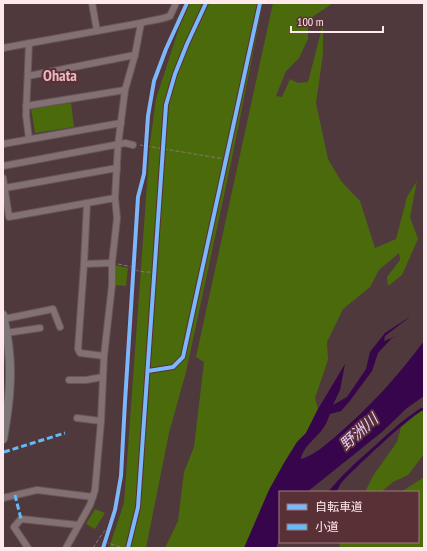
<svg xmlns="http://www.w3.org/2000/svg" width="427" height="551" font-family="'PT Sans Narrow','Noto Sans JP',sans-serif">
	<rect width="100%" height="100%" fill="#4f393c"/>
	<g fill="#4b6a0c">
		<path d="M 187,3 L 263,3 L 231,163 L 186,372 L 169,433 L 146,548 L 109,548 L 124,503 L 150,143 L 156,99 Z"/>
		<path d="M 273,3 L 333,3 L 308,20 L 308,39 L 299,58 L 286,71 L 276,96 L 282,97 L 290,79 L 298,83 L 308,82 L 323,24 L 323,54 L 316,103 L 328,159 L 341,181 L 360,201 L 375,248 L 396,239 L 407,197 L 417,181 L 410,217 L 418,239 L 402,275 L 388,286 L 387,277 L 400,260 L 399,253 L 379,270 L 370,287 L 343,309 L 327,342 L 328,360 L 315,398 L 318,409 L 306,433 L 297,442 L 284,463 L 269,490 L 244,548 L 165,548 L 178,521 L 184,472 L 194,447 L 204,362 L 196,357 Z"/>
		<path d="M 71,103 L 74,127 L 35,133 L 31,108 Z"/>
		<path d="M 115,265 L 128,268 L 126,286 L 113,285 Z"/>
		<path d="M 424,410 L 424,454 L 408,475 L 393,482 L 381,492 L 365,492 L 373,476 L 397,442 L 401,427 L 421,411 Z"/>
		<path d="M 424,477 L 424,548 L 338,548 L 341,542 L 418,542 L 418,492 L 401,492 Z"/>
		<path d="M 95,509 L 105,513 L 95,529 L 86,524 Z"/>
	</g>
	<g fill="#36054b">
		<path d="M 411,316 L 385,336 L 384,341 L 397,336 L 391,339 L 378,353 L 372,371 L 349,402 L 341,411 L 330,414 C 328,418 327,423 324,427 C 318,437 303,446 301,459 C 315,455 325,445 336,436 C 369,408 398,376 424,341 L 424,396 L 407,408 L 382,432 L 307,492 L 280,492 L 280,537 L 276,548 L 244,548 L 269,490 L 284,463 L 297,442 L 306,433 L 318,409 L 345,364 L 340,390 L 333,405 L 347,397 L 366,369 L 370,352 L 385,333 Z"/>
		<path d="M 421,408 L 424,408 L 424,410 C 415,411 352,471 343,481 C 340,484 338,489 336,492 L 328,492 C 341,476 355,463 370,450 C 387,435 402,420 421,408 Z"/>
	</g>
	<g fill="none" stroke-linecap="round" stroke-linejoin="round">
		<defs>
			<g id="minor">
				<path d="M 92,3 L 97,31"/>
				<path d="M 29,43 L 26,115 L 29,139"/>
				<path d="M 3,48 L 141,23 C 151,20 161,20 170,16 L 176,3"/>
				<path d="M 28,76 L 135,55"/>
				<path d="M 26,106 L 125,90"/>
				<path d="M 3,144 L 121,123"/>
				<path d="M 3,166 L 125,143 L 133,145"/>
				<path d="M 3,178 L 9,217 L 115,198"/>
				<path d="M 5,188 L 117,168"/>
				<path d="M 87,203 L 84,264 L 78,349 L 80,353 L 104,356"/>
				<path d="M 84,264 L 112,263"/>
				<path d="M 4,319 L 53,309 L 60,327"/>
				<path d="M 6,333 L 40,328"/>
				<path d="M 69,380 L 86,380 L 103,377"/>
				<path d="M 77,418 L 101,421"/>
				<path d="M 3,498 L 37,490 L 93,497"/>
				<path d="M 28,548 L 14,527 L 21,519 L 78,525"/>
				<path d="M 66,548 L 90,505 L 95,490 L 101,421 L 104,356 L 112,285 L 112,263 L 117,218 L 115,198 L 118,145 L 125,90 L 135,55 L 141,23"/>
			</g>
			<path id="major" d="M 3,315 C 5,327 8,339 9,352 C 12,381 8,410 3,439"/>
		</defs>
		<use href="#minor" stroke="#685659" stroke-width="8"/>
		<use href="#major" stroke="#685659" stroke-width="10"/>
		<g stroke="#867678" stroke-width="1" stroke-dasharray="4 2" stroke-linecap="butt">
			<path d="M 176,19 L 179,20"/>
			<path d="M 140,145 L 225,159"/>
			<path d="M 118,264 L 132,267 C 137,273 147,272 155,272"/>
			<path d="M 148,371 L 173,367 L 183,357 L 260,3"/>
			<path d="M 105,542 L 124,548"/>
			<path d="M 93,548 L 102,534 L 110,525"/>
		</g>
		<use href="#minor" stroke="#827072" stroke-width="6"/>
		<use href="#major" stroke="#7e7778" stroke-width="8"/>
		<g stroke="#63bbfa" stroke-width="3" stroke-dasharray="6 3" stroke-linecap="butt">
			<path d="M 4,452 L 65,433"/>
			<path d="M 15,495 L 21,519"/>
		</g>
		<defs>
			<g id="cycleway">
				<path d="M 148,371 L 173,367 L 183,357 L 260,3"/>
				<path d="M 103,548 L 115,510 L 121,476 L 125,402 L 138,197 L 144,174 L 148,116 L 154,81 L 166,49 L 187,3"/>
				<path d="M 128,548 L 138,507 L 166,105 L 175,74 L 187,44 L 206,3"/>
			</g>
		</defs>
		<use href="#cycleway" stroke="#583036" stroke-width="6"/>
		<use href="#cycleway" stroke="#7ab7fb" stroke-width="4"/>
	</g>
	<g text-anchor="middle" stroke-width="4" stroke-linejoin="round" paint-order="stroke">
		<g font-size="15" font-style="italic" fill="#e8cbfe" stroke="#583036">
			<text transform="translate(359 432) rotate(-42)" y="5">野洲川</text>
		</g>
		<g font-size="16" font-weight="bold" fill="#ebb9bf" stroke="#583036">
			<text x="60" y="81">Ohata</text>
		</g>
	</g>
	<rect width="427" height="551" fill="none" stroke="#ffe9ec" stroke-width="8"/>
	<rect x="279" y="491" width="140" height="52" fill="#583036" stroke="#9b7a7f"/>
	<rect x="287" y="504" width="20" height="6" fill="#7ab7fb" stroke="#9b7a7f"/>
	<text x="315" y="511" font-size="12" fill="#ffe9ec">自転車道</text>
	<rect x="287" y="524" width="20" height="6" fill="#63bbfa" stroke="#9b7a7f"/>
	<text x="315" y="531" font-size="12" fill="#ffe9ec">小道</text>
	<path d="M291 26v6h92v-6" fill="none" stroke="#ffe9ec" stroke-width="2"/>
	<text x="297" y="26" font-size="12" fill="#ffe9ec" stroke="#583036" stroke-width="3" paint-order="stroke">100 m</text>
</svg>
